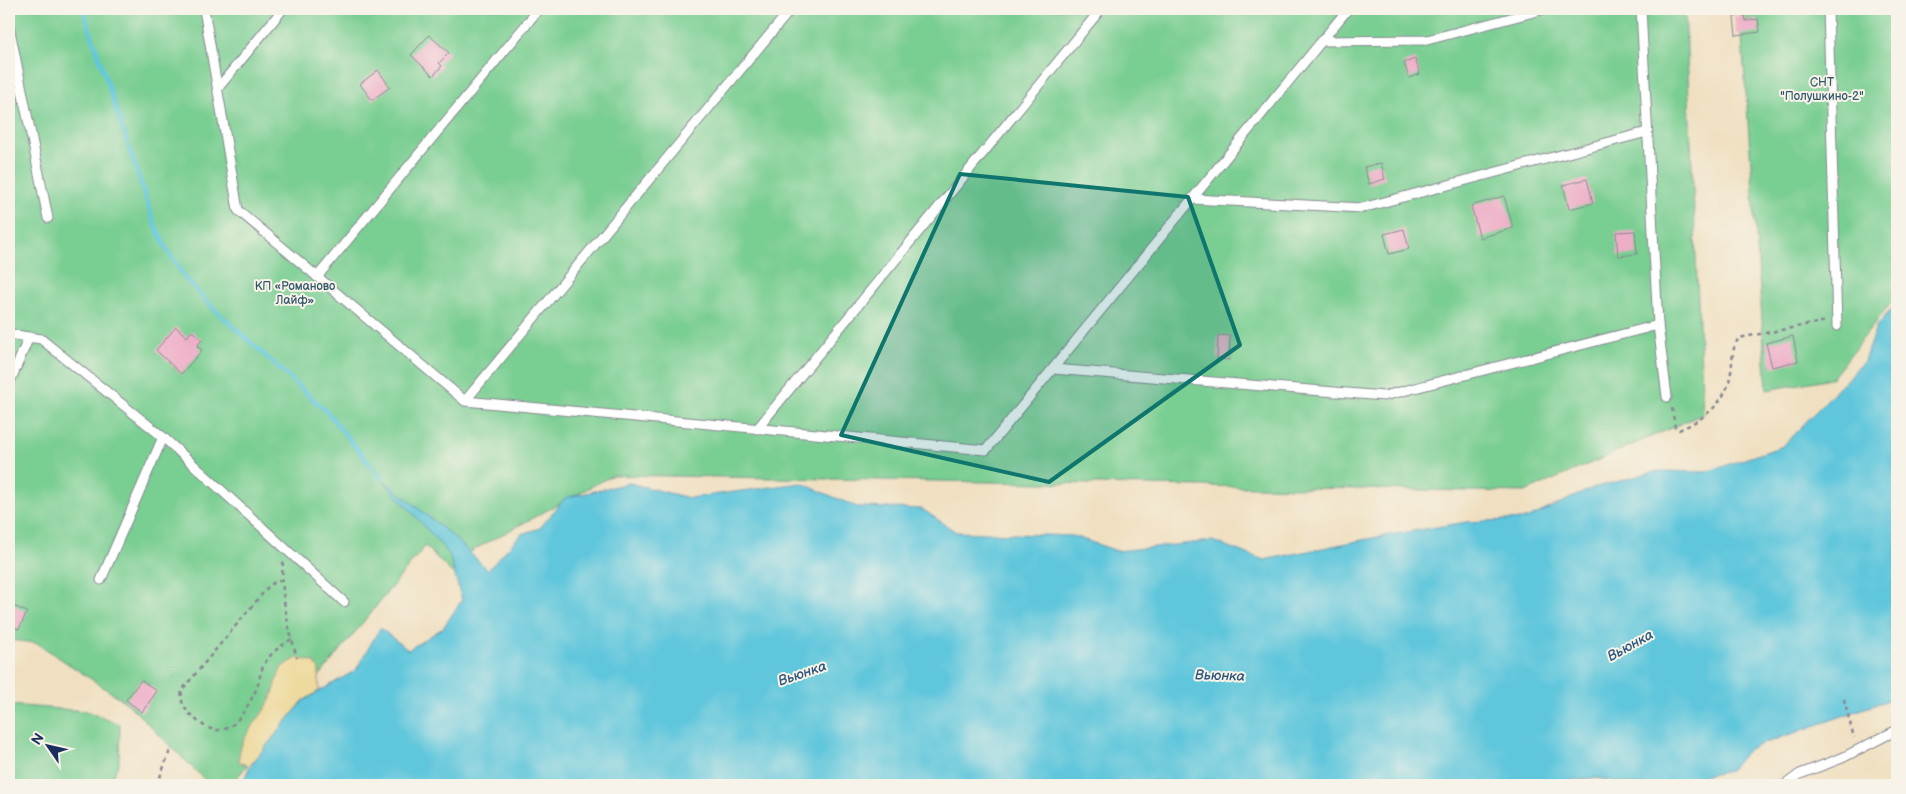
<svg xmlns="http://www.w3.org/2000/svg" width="1906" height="794" font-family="'Balsamiq Sans',sans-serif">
	<rect width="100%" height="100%" fill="#f7f3e8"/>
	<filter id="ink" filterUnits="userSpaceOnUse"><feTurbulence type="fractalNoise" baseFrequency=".02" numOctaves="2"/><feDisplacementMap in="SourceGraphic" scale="10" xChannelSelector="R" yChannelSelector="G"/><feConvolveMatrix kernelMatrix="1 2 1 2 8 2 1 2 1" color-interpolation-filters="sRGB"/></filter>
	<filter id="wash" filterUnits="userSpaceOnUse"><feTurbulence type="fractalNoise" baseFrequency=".0096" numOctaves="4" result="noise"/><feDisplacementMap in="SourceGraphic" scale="20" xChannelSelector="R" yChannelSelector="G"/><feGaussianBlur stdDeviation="1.12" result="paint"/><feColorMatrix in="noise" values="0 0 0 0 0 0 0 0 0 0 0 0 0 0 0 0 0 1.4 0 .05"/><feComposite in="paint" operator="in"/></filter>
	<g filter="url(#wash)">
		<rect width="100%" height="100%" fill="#f0e0c1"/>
		<g fill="#79ce92" stroke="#4a7e78">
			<path d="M 9,9 L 1685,9 L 1703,414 L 1525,492 L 613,475 L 473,550 L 452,573 L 425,546 L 231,785 L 210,785 L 127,703 L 37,643 L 9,640 Z"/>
			<path d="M 1740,9 L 1897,9 L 1897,295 L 1832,378 L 1767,390 Z"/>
			<path d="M 9,705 L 86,711 L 120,724 L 119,763 L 109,785 L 9,785 Z"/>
		</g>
		<path fill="#eeda9e" stroke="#84847e" d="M 297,658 L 314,662 L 319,669 L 319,691 L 303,701 L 250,766 L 239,762 C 237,738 260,721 270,700 C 276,690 276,678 282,667 Z"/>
		<path fill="#5ec6db" stroke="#3c7a9c" d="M 1897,303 L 1897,697 L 1748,749 L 1730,771 L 1654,785 L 1635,785 L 1596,778 L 1521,785 L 1230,785 L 1216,782 L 1124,781 L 1099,785 L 806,785 L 804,783 L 793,785 L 241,785 L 250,766 L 303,701 L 356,670 L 380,628 L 408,650 L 443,628 L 462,600 L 449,554 L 382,479 L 450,534 L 488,570 L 521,534 L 540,528 L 565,498 L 629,483 L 689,498 L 801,483 L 857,507 L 922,509 L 956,532 L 1073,536 L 1117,551 L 1212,541 L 1264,560 L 1367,539 L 1466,522 L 1526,519 L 1593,488 L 1657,471 L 1706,472 L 1783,446 L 1864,361 L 1876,327 Z"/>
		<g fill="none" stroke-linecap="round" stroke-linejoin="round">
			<path stroke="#5ec6db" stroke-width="4.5" d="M 83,9 L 153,220 L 166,248 L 185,278 L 212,307 L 327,412 L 382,479"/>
		</g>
		<g id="blocks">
			<g fill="#eeaec8">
				<path d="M 1745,15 L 1746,21 L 1758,19 L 1760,32 L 1736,35 L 1734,17 Z"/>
				<path d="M 429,35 L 449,53 L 439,63 L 442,66 L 433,76 L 411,55 Z"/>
				<path d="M 1415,59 L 1420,74 L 1409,78 L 1404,63 Z"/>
				<path d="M 378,70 L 390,87 L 372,100 L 360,84 Z"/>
				<path d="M 1381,163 L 1385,179 L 1369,184 L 1364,167 Z"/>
				<path d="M 1587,179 L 1593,203 L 1569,209 L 1563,185 Z"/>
				<path d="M 1504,196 L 1513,228 L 1480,238 L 1471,206 Z"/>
				<path d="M 1404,229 L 1409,249 L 1389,254 L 1384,234 Z"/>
				<path d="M 1635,231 L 1637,254 L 1618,256 L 1616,232 Z"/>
				<path d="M 176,327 L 187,337 L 192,331 L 202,340 L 197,346 L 202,350 L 181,374 L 156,350 Z"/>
				<path d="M 1218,335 L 1230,336 L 1229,360 L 1217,359 Z"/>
				<path d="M 1793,336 L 1798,361 L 1772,367 L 1766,343 Z"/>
				<path d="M 9,604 L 27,612 L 19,629 L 9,625 Z"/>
				<path d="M 141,680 L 157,691 L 142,712 L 126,700 Z"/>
			</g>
		</g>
	</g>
	<g filter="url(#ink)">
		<use href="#blocks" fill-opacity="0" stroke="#868890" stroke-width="1"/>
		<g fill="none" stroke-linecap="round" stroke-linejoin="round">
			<defs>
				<g id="lane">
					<path d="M 204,9 L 238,210 L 465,401 L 791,9"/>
					<path d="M 1641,9 L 1658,325 L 1667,397"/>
					<path d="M 1828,9 L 1837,326"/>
					<path d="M 9,26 L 48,218"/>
					<path d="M 1321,41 L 1427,40 L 1545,9"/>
					<path d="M 218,88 L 283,9"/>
					<path d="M 1192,199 L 1362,208 L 1647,132"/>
					<path d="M 317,277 L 539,9"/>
					<path d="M 9,334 L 41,339 L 163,437 L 344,602"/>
					<path d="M 1053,369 L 1384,396 L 1658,325"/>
					<path d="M 9,384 L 29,337"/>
					<path d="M 465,401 L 986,450 L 1348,9"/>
					<path d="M 757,429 L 1101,9"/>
					<path d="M 101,580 L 163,437"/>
					<path d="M 1785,785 L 1800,774 L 1842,758 L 1897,730"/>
				</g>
			</defs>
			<use href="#lane" stroke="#868890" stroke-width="11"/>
			<g stroke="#868890" stroke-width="2.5" stroke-dasharray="4 4" stroke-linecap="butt">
				<path d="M 1672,408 L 1675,427 L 1679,430 C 1706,418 1727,402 1731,372 C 1733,359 1731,349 1739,338 L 1827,321"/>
				<path d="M 283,562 C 280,595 288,626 297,658"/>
				<path d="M 282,580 L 276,581 L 268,587 L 182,690 C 180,703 184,708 193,717 C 224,747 241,720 256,690 C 260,681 260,669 266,661 C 273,651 282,645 292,639"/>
				<path d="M 1844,699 L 1854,738"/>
				<path d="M 157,785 L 171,748"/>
			</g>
			<use href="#lane" stroke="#fff" stroke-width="9"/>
		</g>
	</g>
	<path fill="#0f766e" fill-opacity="0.2" stroke="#0f766e" stroke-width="4" stroke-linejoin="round" d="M 960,174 L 1188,197 L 1240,345 L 1049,482 L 841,435 Z"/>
	<g text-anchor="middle" stroke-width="4" stroke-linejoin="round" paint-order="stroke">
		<g font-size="12" fill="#32576b" stroke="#f7f3e8">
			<text x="1822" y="86">СНТ<tspan x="1822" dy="14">"Полушкино-2"</tspan></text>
			<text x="295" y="290">КП «Романово<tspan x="295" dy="14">Лайф»</tspan></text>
		</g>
		<g font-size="14" font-style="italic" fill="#2c557d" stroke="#f7f3e8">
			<text transform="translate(1630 645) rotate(-29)" y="5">Вьюнка</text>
			<text transform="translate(802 673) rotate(-19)" y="5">Вьюнка</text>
			<text transform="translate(1220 675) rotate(2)" y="5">Вьюнка</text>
		</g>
	</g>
	<rect width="1906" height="794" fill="none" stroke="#f7f3e8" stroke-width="30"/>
	<g transform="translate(48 746) rotate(304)" stroke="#f7f3e8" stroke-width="4" paint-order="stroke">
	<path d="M0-4L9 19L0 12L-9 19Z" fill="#1b2f5e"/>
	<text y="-8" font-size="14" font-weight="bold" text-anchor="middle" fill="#1b2f5e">N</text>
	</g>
</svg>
